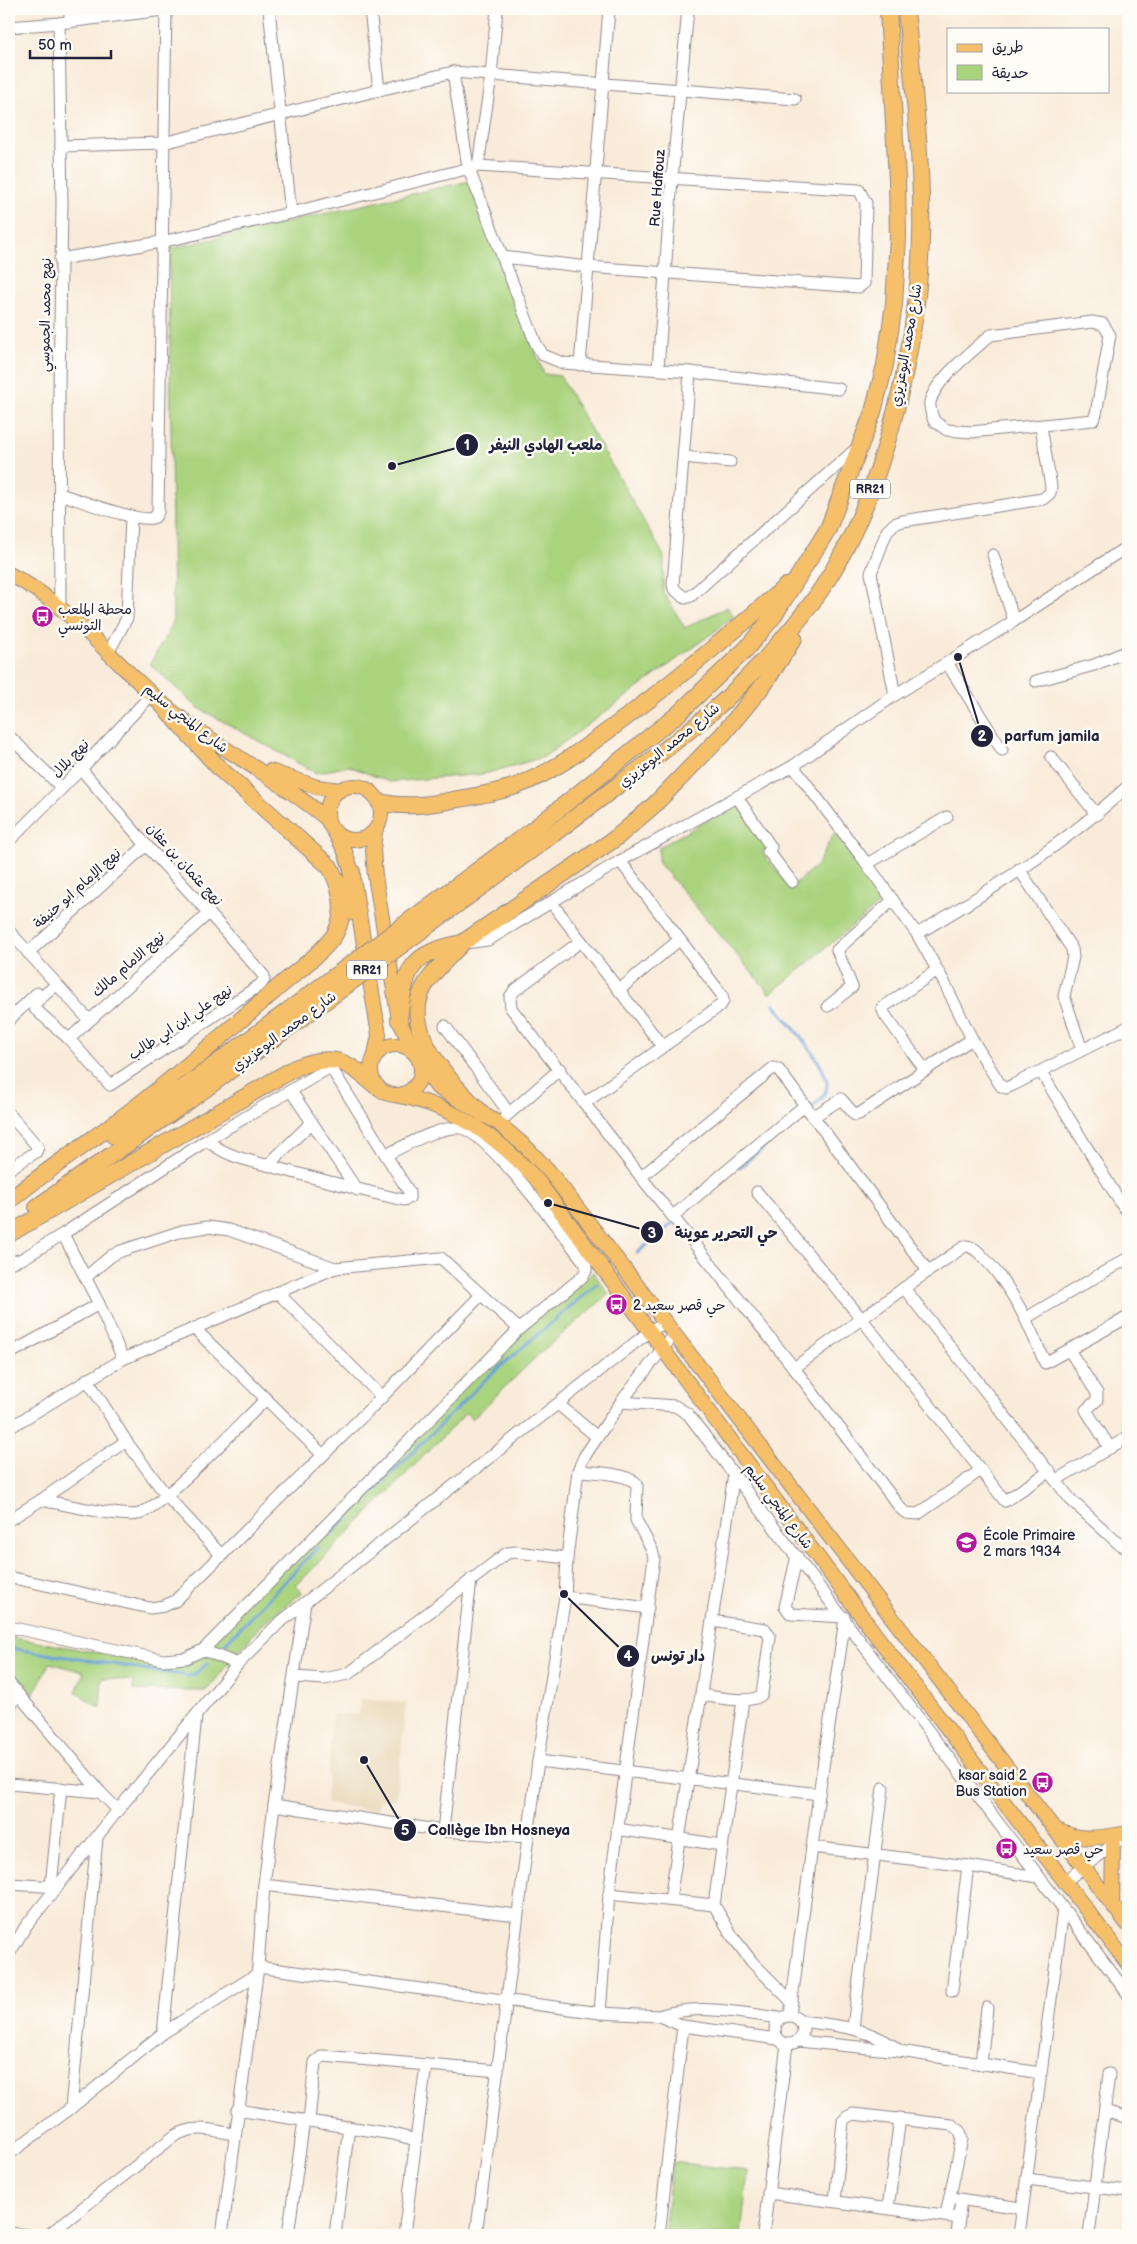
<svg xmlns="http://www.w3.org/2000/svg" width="1137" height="2244" font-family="'Balsamiq Sans','Playpen Sans Arabic',sans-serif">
	<rect width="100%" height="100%" fill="#fdfcf7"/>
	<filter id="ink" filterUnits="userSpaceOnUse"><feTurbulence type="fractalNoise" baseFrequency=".02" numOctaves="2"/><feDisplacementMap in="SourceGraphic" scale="10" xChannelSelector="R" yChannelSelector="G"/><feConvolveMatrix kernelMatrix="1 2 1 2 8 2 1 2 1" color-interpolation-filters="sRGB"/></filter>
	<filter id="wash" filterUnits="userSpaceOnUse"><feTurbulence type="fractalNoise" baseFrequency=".0096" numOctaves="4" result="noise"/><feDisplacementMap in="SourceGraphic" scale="20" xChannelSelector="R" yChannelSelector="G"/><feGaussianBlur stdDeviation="1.12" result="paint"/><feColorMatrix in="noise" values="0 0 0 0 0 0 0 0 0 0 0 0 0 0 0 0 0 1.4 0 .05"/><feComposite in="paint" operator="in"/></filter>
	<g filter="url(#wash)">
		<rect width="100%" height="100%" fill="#f9ebd9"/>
		<path fill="#e9d9ba" d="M 360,1698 L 406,1703 L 396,1799 L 382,1798 L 376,1811 L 326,1803 L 332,1714 L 359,1715 Z"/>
		<g fill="#aad37e" stroke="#667a5c">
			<path d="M 469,181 L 544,374 L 560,376 L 664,556 L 663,592 L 685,628 L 727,607 L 734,617 L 544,757 L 484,774 L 389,782 L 349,766 L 316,773 L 197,707 L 150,664 L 173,623 L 169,249 Z"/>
			<path d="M 738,804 L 767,846 L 762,852 L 790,888 L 817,865 L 834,833 L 885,899 L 770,994 L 658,862 L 659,847 Z"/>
			<path d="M 593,1272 L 609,1294 L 540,1353 L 472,1419 L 466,1413 L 296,1586 L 302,1593 L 261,1625 L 206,1691 L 133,1690 L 134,1681 L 102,1678 L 100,1708 L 76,1692 L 84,1672 L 50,1663 L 30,1700 L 9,1677 L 9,1637 L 163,1664 L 187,1663 L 518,1334 Z"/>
			<path d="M 672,2162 L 748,2171 L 741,2235 L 664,2235 Z"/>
		</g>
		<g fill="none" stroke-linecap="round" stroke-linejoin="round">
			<g stroke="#6ba1d8" stroke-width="3">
				<path d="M 774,1004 C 787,1021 829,1066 827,1086 C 826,1094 817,1104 811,1108"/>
				<path d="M 740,1167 L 806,1112"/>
				<path d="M 637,1253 L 673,1223"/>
				<path d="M 329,1536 L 490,1375 L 597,1284"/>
				<path d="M 9,1648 L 188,1676 L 195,1674 L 208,1663"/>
				<path d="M 218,1651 L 318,1547"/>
			</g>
		</g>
	</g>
	<g filter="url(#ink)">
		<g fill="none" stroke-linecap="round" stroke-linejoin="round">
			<defs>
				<g id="minor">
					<path d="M 70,9 L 70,22"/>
					<path d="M 269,9 L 291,213"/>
					<path d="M 370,9 L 379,90"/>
					<path d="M 59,23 L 62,204 L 59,389 L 60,607"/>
					<path d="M 9,27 L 59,23 L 171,9"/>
					<path d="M 453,72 L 468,167 L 536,344 L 543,355 L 563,363 L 690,372 L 839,389"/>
					<path d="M 61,146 L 163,143 L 453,72 L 795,99"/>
					<path d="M 478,166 L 491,76 L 497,9"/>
					<path d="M 60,259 L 161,242 L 291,213 L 478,166 L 859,190 L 866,203 L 864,283 L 859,287 L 588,267 L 502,257"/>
					<path d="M 1092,322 L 1103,324 L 1110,335 L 1096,414 L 1093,420 L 971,432 L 947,430 L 934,421 C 932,415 929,408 930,402 C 935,380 971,353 987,338 L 991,335 Z"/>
					<path d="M 580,365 L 609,9"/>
					<path d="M 658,369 L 672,179 L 688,9"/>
					<path d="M 690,372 L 673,584 L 674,589 L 685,598 L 691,596 L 858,447"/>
					<path d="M 684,457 L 730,462"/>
					<path d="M 60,494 C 77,499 143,525 155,517 L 158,512 L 166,9"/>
					<path d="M 993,555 L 1014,621"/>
					<path d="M 108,653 L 127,618 L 131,516"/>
					<path d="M 947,663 L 1002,750"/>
					<path d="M 1036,681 L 1094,665 L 1128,651"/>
					<path d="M 895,695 L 871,573 L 887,531 L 894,524 L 903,521 L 1043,499 L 1050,493 L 1051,487 L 1041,426"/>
					<path d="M 9,736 L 62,788"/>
					<path d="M 1051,757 L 1097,815"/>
					<path d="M 793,766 L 867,864 L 917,934 L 944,982 L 972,1039 L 1001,1086 L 1006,1088 L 1013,1085 L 1128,1027"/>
					<path d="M 737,797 L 771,847 L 768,851 L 792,882"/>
					<path d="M 9,841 L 81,769 L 152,694"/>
					<path d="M 867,864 L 947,817"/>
					<path d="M 1019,869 L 1072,949 L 1073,957 L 1064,996 L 1082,1050"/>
					<path d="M 551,902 L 663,1047"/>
					<path d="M 9,931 L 88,1019"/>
					<path d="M 917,934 C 990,891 1065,844 1128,786"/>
					<path d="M 581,941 L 514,991 L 510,997 L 511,1008 L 641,1177 L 794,1368 L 901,1509 L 906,1513 L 918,1514 L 981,1470"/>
					<path d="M 465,943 L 488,940 L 620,861 L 793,766 L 895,695 L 1014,621 L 1128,546"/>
					<path d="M 28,953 L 146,845"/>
					<path d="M 56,985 L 35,1003 L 35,1009 L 69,1039 L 110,1085 L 260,985 L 264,980 L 264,976 L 209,913 L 146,845 L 81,769"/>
					<path d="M 619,990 L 679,940"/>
					<path d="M 828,1006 L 852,987 L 837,950 L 893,900"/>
					<path d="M 9,1020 L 37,993"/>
					<path d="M 445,1026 L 509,1113"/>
					<path d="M 69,1039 L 209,913"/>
					<path d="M 925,1070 L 885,1015 L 882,1008 L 937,970"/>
					<path d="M 1041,1072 L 1123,1207 L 1128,1209"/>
					<path d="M 291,1091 L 357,1190"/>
					<path d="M 586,1102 L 721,1005 L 723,1001 L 722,995 L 620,861"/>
					<path d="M 9,1114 L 38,1147 L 36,1152 L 9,1169"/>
					<path d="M 505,1117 L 560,1069"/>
					<path d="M 813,1117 L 841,1099 L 855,1115 L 859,1114 L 972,1039"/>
					<path d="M 268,1165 L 311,1123"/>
					<path d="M 641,1177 L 773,1068 L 778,1069 L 928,1271"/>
					<path d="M 757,1192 L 861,1318 L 1005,1501 L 1050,1471"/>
					<path d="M 673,1216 L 804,1106"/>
					<path d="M 63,1234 L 99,1304 L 123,1359"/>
					<path d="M 9,1263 L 22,1259 L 63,1234 L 207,1140 L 327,1069 L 333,1071 L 409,1192 L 409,1198 L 404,1200 C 363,1191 322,1180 281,1169 C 255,1161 228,1159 207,1140"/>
					<path d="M 86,1277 L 111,1256 L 121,1251 L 182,1231 L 208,1227 L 229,1230 L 335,1268"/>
					<path d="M 904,1288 L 1071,1500 L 1119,1544 L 1128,1549"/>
					<path d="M 277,1292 L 382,1397"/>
					<path d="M 1026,1318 L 1128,1258"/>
					<path d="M 194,1328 L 323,1455"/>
					<path d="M 1069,1350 L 1097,1393 L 1097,1400 L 1086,1410 L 1110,1448"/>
					<path d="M 9,1354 L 99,1304"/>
					<path d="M 794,1368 L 904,1288 L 965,1246 C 974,1246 979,1253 984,1258 C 1014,1289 1029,1325 1045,1363 L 1128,1317"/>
					<path d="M 87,1379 L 126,1441 L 166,1495 L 222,1556"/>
					<path d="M 621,1402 L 675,1406 L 688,1414 L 1128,1994"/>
					<path d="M 558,1404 L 597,1437"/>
					<path d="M 9,1428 L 123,1359 L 335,1268 L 441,1258 L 519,1329"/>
					<path d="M 578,1471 C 593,1472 627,1473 637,1484 L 636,1520 L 652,1550 L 654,1558 L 609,1894 L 600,2013"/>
					<path d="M 1056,1480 L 1128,1437"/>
					<path d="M 41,1500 C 62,1504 121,1518 139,1514 C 161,1508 244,1420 266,1399"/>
					<path d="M 9,1520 L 41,1500 L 126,1441"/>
					<path d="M 797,1556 L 785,1607 L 791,1614 L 844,1617"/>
					<path d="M 9,1577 L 150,1608 L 164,1606 L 175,1601 L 382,1397 L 481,1295"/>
					<path d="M 565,1597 L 648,1608"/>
					<path d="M 9,1627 L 163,1660 L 186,1658 L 203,1650 L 519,1329 L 582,1277 L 586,1271 L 586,1264 C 565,1238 490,1134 461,1128 C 441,1125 404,1146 386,1155"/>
					<path d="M 203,1650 L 238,1664"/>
					<path d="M 295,1677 L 324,1679 L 348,1674 L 507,1553 L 516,1552 L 567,1558"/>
					<path d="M 9,1683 L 100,1792 L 118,1810"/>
					<path d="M 701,1695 C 714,1697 754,1705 762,1694 L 770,1637 L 765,1629 L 712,1621"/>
					<path d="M 743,1700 L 714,1905 L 733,1937 L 752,1962 L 792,2002"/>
					<path d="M 9,1709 L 17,1694"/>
					<path d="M 538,1761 L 819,1794"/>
					<path d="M 9,1784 L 100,1792"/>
					<path d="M 274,1805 L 443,1831 L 527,1837"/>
					<path d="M 617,1829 L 721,1845"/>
					<path d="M 443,1831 L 471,1579"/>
					<path d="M 812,1847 L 968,1866 L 1038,1877"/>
					<path d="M 1064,1882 L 1118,1841"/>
					<path d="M 9,1884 L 57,1887"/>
					<path d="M 264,1885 L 517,1915"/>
					<path d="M 51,1886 L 61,1788"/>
					<path d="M 609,1894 L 714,1905"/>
					<path d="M 670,1900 L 734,1474"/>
					<path d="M 9,1954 L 26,1926 L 118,1810 L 238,1664 L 278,1624 L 650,1331 L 665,1322"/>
					<path d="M 258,1967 L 600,2013 L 659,2016 L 683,2026 L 777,2039"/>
					<path d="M 952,1991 L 968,1866"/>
					<path d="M 790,2015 L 819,1794 L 845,1619"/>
					<circle cx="789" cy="2030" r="14"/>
					<path d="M 659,2016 C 698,2003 740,2013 780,2018"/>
					<path d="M 800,2021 C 836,2025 871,2028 900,2051"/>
					<path d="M 853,2028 L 883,1788"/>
					<path d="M 163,2033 L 196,1716"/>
					<path d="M 798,2041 L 900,2051 L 1040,2073"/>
					<path d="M 981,2064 L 987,2008"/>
					<path d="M 71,2108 L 97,1838"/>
					<path d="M 237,2110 L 393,2134 L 416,2140 L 404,2235"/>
					<path d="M 1105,2111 L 1128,2118"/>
					<path d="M 309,2121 L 315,2062 L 323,2056 L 498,2071"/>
					<path d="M 416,2140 L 426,2065"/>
					<path d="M 9,2154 L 71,2108 L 163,2033 L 256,1975"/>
					<path d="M 1026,2179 L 1128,2191"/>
					<path d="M 768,2193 L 959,2218"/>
					<path d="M 951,2198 L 1022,2208"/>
					<path d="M 835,2201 L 843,2121 L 847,2117 L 853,2114 L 952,2125 L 960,2131 L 962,2139 L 946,2215"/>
					<path d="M 888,2208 L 900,2118"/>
					<path d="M 9,2233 L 29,2235"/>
					<path d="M 48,2235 L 173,2137 C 195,2124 210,2130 234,2134"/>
					<path d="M 222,2235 L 258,1967 L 264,1885 L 274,1805 L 305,1603"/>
					<path d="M 288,2235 L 304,2120"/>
					<path d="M 335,2235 L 349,2127"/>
					<path d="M 476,2235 L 538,1761 L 565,1597 L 567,1558 L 578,1471 L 584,1457 L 621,1402 L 674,1334"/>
					<path d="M 659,2235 L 683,2026"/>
					<path d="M 763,2235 L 787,2044"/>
					<path d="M 957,2235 L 961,2199"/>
					<path d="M 1019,2235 L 1063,1910"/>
					<path d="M 1089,2235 L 1109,2074"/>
				</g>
				<g id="major">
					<path d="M 9,574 C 67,603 108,656 156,698 C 209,744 273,774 327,819"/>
					<path d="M 270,771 L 317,787 L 340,790"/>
					<circle cx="354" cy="813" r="27"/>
					<path d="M 375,831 L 373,850 L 375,876 L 399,1020 L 415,1054"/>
					<path d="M 335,833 L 344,849 L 352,872 L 379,1035 L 374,1059"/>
					<circle cx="396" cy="1070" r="25"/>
					<path d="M 420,1063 L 437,1087 L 498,1123 L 526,1147 L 549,1171 L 1128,1925"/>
					<path d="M 395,1095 C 451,1104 499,1138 537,1180 L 878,1638 L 1128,1964"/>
					<path d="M 1055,1829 C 1080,1842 1100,1838 1127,1833"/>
					<path d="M 1112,1903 L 1113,1845"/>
				</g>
				<g id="highway">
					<path d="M 379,802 C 405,808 428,805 453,800 C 475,796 496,793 516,786 C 552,773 583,749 613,727 C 673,683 730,635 786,586"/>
					<path d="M 535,828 L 677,715 L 746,649 L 773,617 L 828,529 L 873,412 L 885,365 L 894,304 L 898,237 L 897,180 L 888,9"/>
					<path d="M 545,840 C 583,812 621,783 658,755 C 689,731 720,707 747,678 C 774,650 801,620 822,588 C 883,497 918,347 921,238 C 923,162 913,85 906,9"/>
					<path d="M 351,912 L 352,872"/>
					<path d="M 462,943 C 449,958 432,971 423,989 C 400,1033 455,1088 484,1115"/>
					<path d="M 399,1020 C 405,969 409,954 462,943 L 616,838 L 653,806 L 723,734 L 765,683 L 794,638"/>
					<path d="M 114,1136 L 182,1089"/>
					<path d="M 9,1201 C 44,1172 82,1147 119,1120 C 172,1081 223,1035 273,992 C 290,976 326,951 336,932 C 347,910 341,887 330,867 L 220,769 L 157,699"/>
					<path d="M 37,1207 L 190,1100"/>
					<path d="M 9,1234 L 295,1068 C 334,1052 346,1061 376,1086"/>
				</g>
			</defs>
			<use href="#minor" stroke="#8e868a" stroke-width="13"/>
			<use href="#major" stroke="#8e868a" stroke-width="16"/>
			<use href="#highway" stroke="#8e868a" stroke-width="18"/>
			<use href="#minor" stroke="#fff" stroke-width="11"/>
			<use href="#major" stroke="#f6c06b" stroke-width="14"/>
			<use href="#highway" stroke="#f6c06b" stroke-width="16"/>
			<defs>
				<g id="highway-bridge">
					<path d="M 182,1089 L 535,828"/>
					<path d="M 190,1100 L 545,840"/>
				</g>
			</defs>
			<use href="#highway-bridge" stroke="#8e868a" stroke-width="18" stroke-linecap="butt"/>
			<use href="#highway-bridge" stroke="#f6c06b" stroke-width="16"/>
		</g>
	</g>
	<defs>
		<symbol id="bus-disc" viewBox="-11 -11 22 22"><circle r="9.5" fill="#b5179e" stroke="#fdfcf7"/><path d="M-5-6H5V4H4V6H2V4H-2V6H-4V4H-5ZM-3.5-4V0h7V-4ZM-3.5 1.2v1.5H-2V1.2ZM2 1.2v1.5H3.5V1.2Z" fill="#fff"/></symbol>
		<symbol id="school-disc" viewBox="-11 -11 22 22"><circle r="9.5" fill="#b5179e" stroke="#fdfcf7"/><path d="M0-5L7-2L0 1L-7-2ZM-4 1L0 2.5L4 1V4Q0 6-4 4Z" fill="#fff"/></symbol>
	</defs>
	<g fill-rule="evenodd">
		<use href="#bus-disc" x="30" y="604" width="25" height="25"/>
		<use href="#bus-disc" x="604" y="1292" width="25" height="25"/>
		<use href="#school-disc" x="954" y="1530" width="25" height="25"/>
		<use href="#bus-disc" x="1030" y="1770" width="25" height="25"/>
		<use href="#bus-disc" x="994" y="1836" width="25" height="25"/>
	</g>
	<g text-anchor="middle" stroke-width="5" stroke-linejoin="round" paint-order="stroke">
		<g fill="#fdfcf7" stroke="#646373" stroke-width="1">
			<rect x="850" y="479.5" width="40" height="19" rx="4"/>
			<rect x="347" y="960.5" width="40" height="19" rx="4"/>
		</g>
		<g font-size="12" font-weight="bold" fill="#22223b">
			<text x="870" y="493">RR21</text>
			<text x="367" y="974">RR21</text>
		</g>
		<g font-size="14" fill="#22223b" stroke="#fdfcf7">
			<text transform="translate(657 188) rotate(-86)" y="5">Rue Haffouz</text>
			<text transform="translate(45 315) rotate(-89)" y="5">نهج محمد الجموسي</text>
			<text transform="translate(906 345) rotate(-80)" y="5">شارع محمد البوعزيزي</text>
			<text transform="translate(186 718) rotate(38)" y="5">شارع المنجي سليم</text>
			<text transform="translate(669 745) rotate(-39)" y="5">شارع محمد البوعزيزي</text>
			<text transform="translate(70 758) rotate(-46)" y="5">نهج بلال</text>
			<text transform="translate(185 864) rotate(48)" y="5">نهج عثمان بن عفان</text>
			<text transform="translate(77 888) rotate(-42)" y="5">نهج الإمام ابو حنيفة</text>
			<text transform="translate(128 964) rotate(-41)" y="5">نهج الامام مالك</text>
			<text transform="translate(180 1022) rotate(-34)" y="5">نهج علي ابن ابي طالب</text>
			<text transform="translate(284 1031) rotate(-36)" y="5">شارع محمد البوعزيزي</text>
			<text transform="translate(779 1506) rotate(53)" y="5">شارع المنجي سليم</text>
		</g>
		<g font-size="14" fill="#22223b" stroke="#fdfcf7" text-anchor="start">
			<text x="58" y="614">محطة الملعب<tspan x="58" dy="16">التونسي</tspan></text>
			<text x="633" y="1310">2 حي قصر سعيد</text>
			<text x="983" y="1540">École Primaire<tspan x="983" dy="16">2 mars 1934</tspan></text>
			<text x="1027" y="1780" text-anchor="end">ksar said 2<tspan x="1027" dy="16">Bus Station</tspan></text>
			<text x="1023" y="1854">حي قصر سعيد</text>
		</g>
	</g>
	<path fill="none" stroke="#22223b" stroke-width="2" d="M392 466L467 445M958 657L982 736M548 1203L652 1232M564 1594L628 1656M364 1760L405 1830"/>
	<g fill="#22223b" stroke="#fdfcf7" stroke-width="2">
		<circle cx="392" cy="466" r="5"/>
		<circle cx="958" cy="657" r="5"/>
		<circle cx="548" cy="1203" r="5"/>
		<circle cx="564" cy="1594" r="5"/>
		<circle cx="364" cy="1760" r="5"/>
		<circle cx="467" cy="445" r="12"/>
		<circle cx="982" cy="736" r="12"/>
		<circle cx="652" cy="1232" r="12"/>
		<circle cx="628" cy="1656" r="12"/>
		<circle cx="405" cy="1830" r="12"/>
	</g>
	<g font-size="15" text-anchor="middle" font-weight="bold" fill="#fff">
		<text x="467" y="450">1</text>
		<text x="982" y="741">2</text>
		<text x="652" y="1238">3</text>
		<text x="628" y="1661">4</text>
		<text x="405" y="1835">5</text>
	</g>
	<g font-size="15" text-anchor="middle" font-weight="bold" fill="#22223b" stroke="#fdfcf7" stroke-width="5" stroke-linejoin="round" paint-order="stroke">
		<text x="546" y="450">ملعب الهادي النيفر</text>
		<text x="1052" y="741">parfum jamila</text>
		<text x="726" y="1238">حي التحرير عوينة</text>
		<text x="678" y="1661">دار تونس</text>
		<text x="499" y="1835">Collège Ibn Hosneya</text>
	</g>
	<rect width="1137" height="2244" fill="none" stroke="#fdfcf7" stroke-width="30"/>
	<rect x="947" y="28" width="162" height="65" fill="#fdfcf7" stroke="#a5a5ac"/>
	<rect x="957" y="44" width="25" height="8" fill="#f6c06b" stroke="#a5a5ac"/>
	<text x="992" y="52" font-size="15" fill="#22223b">طريق</text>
	<rect x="957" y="65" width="25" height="15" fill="#aad37e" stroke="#a5a5ac"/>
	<text x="992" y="78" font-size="15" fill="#22223b">حديقة</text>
	<path d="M30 50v8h81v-8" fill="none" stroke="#22223b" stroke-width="2.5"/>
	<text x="38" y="50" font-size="15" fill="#22223b" stroke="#fdfcf7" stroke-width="4" paint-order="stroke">50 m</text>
</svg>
